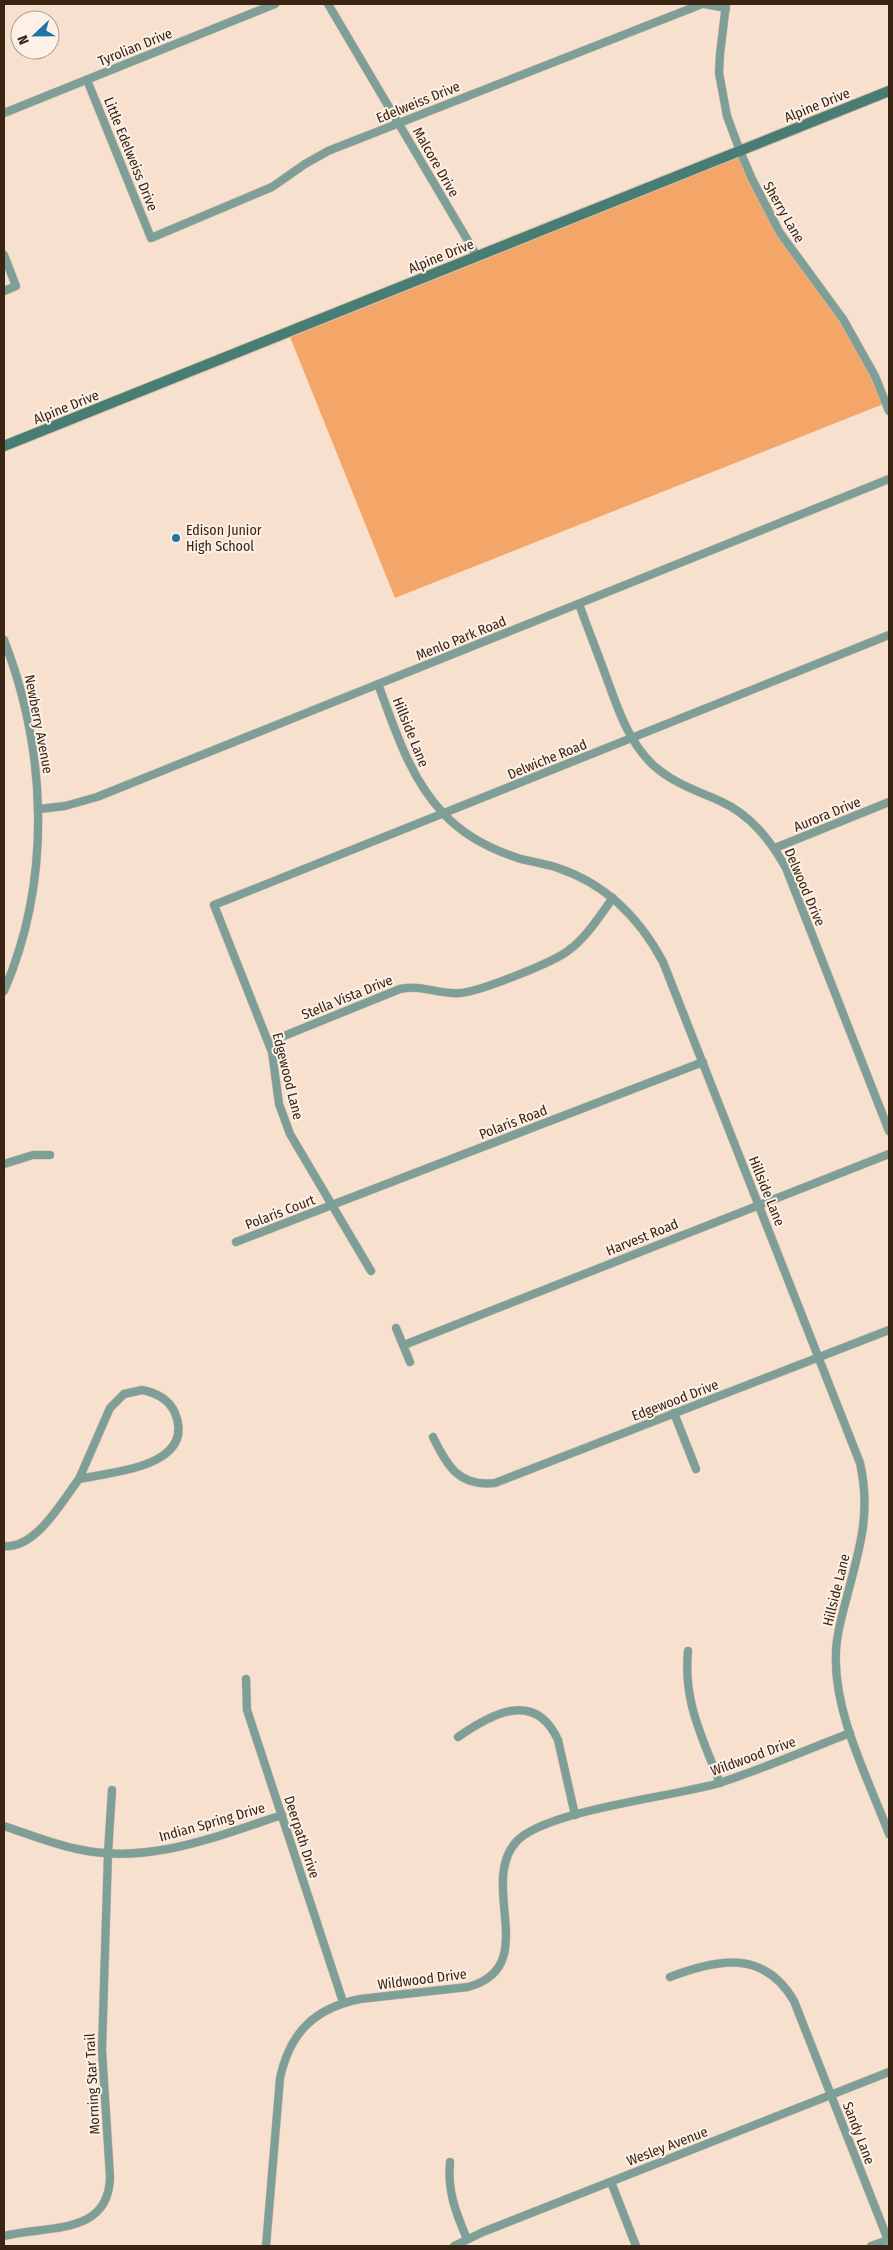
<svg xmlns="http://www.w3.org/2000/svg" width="893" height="2250" font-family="'Fira Sans Condensed',sans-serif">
	<rect width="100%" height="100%" fill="#f8e0ce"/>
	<path fill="#f3a668" d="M 740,151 L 765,206 L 824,292 L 886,403 L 395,598 L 288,332 Z"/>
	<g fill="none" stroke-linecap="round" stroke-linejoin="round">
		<defs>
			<g id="street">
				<path d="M 328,4 L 477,256"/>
				<path d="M 704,4 L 726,8"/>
				<path d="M 726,4 L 720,54 L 719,73 L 727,116 L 740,151 L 752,179 L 780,233 L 843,319 L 875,376 L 889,411"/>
				<path d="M 87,80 L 151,238 L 272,187 L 305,164 L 328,151 L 702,4"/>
				<path d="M 4,113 L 275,4"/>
				<path d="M 4,255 L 16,286 L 4,291"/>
				<path d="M 579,604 C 588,629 598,654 607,679 C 618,709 628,740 651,763 C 672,783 695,790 720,801 C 751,815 770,840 786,868 L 889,1131"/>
				<path d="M 4,640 C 47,751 52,880 4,991"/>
				<path d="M 378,684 C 395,729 409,777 443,813 C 463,835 492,850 521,859 C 533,862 546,864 558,868 C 606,884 639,917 663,962 L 860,1463 C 872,1516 858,1553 845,1604 C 841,1620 836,1636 836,1653 C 833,1712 868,1778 889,1834"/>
				<path d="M 39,809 L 65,806 L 97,797 L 889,479"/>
				<path d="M 775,848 L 889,802"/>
				<path d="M 269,1042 L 400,989 C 423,984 438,995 460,993 C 478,992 555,962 569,950 C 587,937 600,915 613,898"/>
				<path d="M 4,1164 L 33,1155 L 50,1155"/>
				<path d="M 236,1242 L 703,1062"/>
				<path d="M 371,1271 L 290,1134 L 279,1104 L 272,1052 L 214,905 L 889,635"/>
				<path d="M 396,1328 L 410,1362"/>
				<path d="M 404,1345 L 889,1154"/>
				<path d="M 142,1390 C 157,1393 169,1399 175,1413 C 197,1467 111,1472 79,1479 L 110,1408 L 124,1394 Z"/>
				<path d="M 674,1413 L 696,1469"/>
				<path d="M 433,1437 C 447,1466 459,1487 495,1483 L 889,1330"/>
				<path d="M 4,1546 C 36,1549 62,1501 79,1479"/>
				<path d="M 688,1651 C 683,1701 702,1737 720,1783"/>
				<path d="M 246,1679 L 247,1710 L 343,2002"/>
				<path d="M 458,1737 C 491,1714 535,1689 558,1740 L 575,1815"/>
				<path d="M 4,1826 C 28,1834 52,1844 77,1849 C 148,1865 215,1837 282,1815"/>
				<path d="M 670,1977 C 717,1959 764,1949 794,2001 L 888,2240 L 871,2246"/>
				<path d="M 450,2162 C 447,2191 456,2213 467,2239"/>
				<path d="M 611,2182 L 636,2246"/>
				<path d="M 4,2236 C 45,2225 109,2237 110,2177 L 102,2050 L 108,1853 L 112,1790"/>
				<path d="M 266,2246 L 280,2078 C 290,2032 315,2008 360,1999 L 468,1987 C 542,1967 478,1885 516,1842 C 545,1810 673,1797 719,1783 C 763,1769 806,1750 850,1733"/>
				<path d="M 454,2246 L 483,2232 L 889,2072"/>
			</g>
			<path id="secondary" d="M 4,446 L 889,91"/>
		</defs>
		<use href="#street" stroke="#d6beac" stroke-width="9"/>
		<use href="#secondary" stroke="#d6beac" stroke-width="12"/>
		<use href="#street" stroke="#7d9f97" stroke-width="8"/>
		<use href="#secondary" stroke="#477d72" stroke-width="10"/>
	</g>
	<circle fill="#1f75a5" stroke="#fcf0e7" stroke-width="2" cx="176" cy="538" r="5"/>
	<g text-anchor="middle" stroke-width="4" stroke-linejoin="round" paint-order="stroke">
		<g font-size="14" fill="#3a2412" stroke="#fcf0e7">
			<text transform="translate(135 47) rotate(-22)" y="5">Tyrolian Drive</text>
			<text transform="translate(418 102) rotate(-22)" y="5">Edelweiss Drive</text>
			<text transform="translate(817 105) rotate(-22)" y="5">Alpine Drive</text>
			<text transform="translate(131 154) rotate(68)" y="5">Little Edelweiss Drive</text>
			<text transform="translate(436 162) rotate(60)" y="5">Malcore Drive</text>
			<text transform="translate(784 212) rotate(60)" y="5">Sherry Lane</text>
			<text transform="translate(441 256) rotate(-22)" y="5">Alpine Drive</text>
			<text transform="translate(66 407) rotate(-22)" y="5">Alpine Drive</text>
			<text transform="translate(461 638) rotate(-22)" y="5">Menlo Park Road</text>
			<text transform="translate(39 724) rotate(79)" y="5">Newberry Avenue</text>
			<text transform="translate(411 732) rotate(68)" y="5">Hillside Lane</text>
			<text transform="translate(547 759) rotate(-22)" y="5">Delwiche Road</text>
			<text transform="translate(827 814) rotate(-22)" y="5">Aurora Drive</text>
			<text transform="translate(805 887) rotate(67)" y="5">Delwood Drive</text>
			<text transform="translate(347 997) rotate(-22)" y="5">Stella Vista Drive</text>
			<text transform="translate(288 1076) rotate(76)" y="5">Edgewood Lane</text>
			<text transform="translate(513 1122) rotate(-21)" y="5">Polaris Road</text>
			<text transform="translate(767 1191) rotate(68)" y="5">Hillside Lane</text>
			<text transform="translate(280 1212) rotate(-21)" y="5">Polaris Court</text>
			<text transform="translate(642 1237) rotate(-22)" y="5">Harvest Road</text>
			<text transform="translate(675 1400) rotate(-21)" y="5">Edgewood Drive</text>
			<text transform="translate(836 1590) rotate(-76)" y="5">Hillside Lane</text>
			<text transform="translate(753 1756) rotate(-20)" y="5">Wildwood Drive</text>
			<text transform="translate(212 1822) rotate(-16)" y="5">Indian Spring Drive</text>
			<text transform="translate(302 1837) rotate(72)" y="5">Deerpath Drive</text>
			<text transform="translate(422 1979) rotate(-7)" y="5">Wildwood Drive</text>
			<text transform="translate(92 2084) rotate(-93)" y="5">Morning Star Trail</text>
			<text transform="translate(859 2133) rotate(69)" y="5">Sandy Lane</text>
			<text transform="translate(667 2146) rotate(-21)" y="5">Wesley Avenue</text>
		</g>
		<g font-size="14" fill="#3a2412" stroke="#fcf0e7" text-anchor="start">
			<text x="186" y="535">Edison Junior<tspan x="186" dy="16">High School</tspan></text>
		</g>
	</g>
	<rect width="893" height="2250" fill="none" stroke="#3a2412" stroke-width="10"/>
	<g transform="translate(35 35) rotate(248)"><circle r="24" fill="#fcf0e7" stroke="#ae9e92"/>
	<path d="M0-4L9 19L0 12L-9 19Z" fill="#1f75a5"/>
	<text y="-8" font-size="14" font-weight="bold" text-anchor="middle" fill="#3a2412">N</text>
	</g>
</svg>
